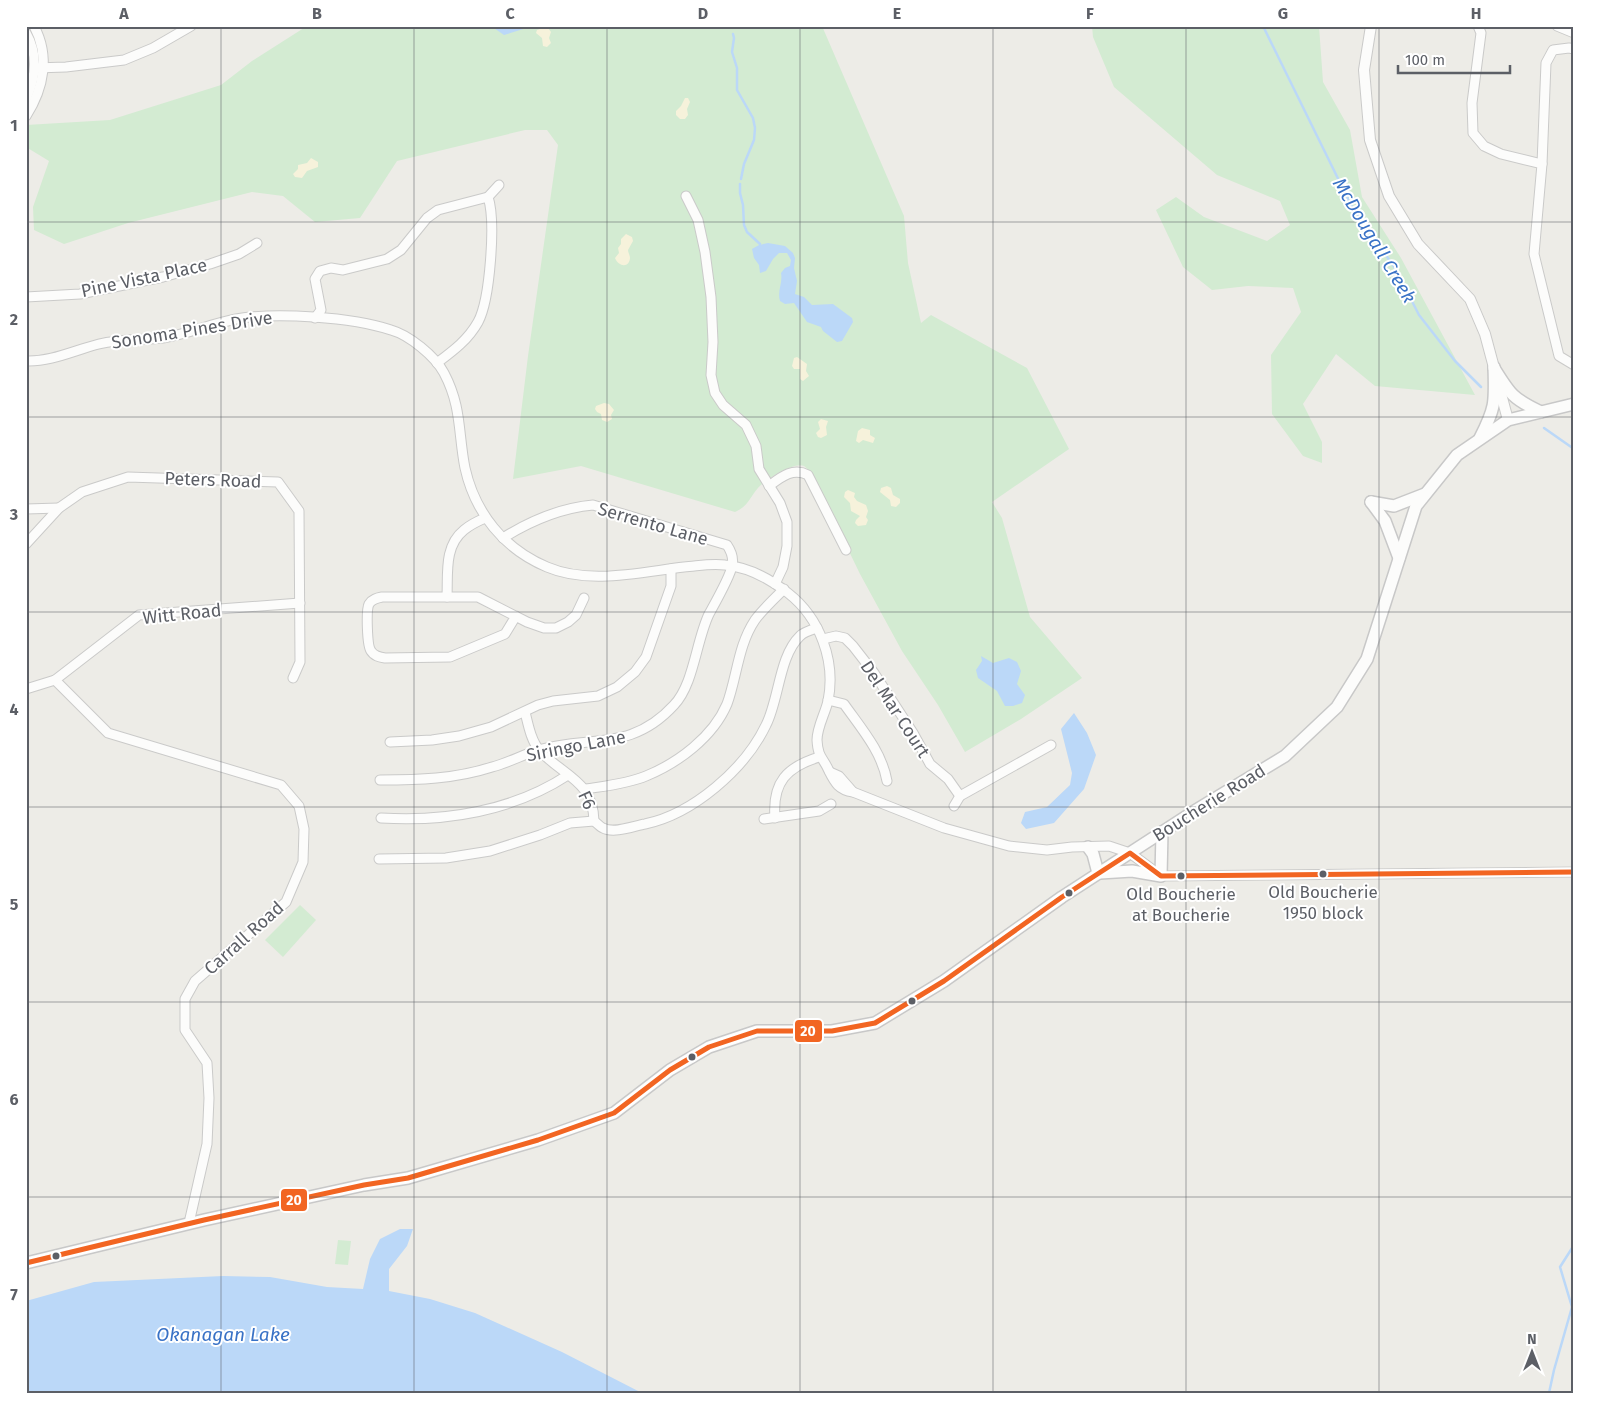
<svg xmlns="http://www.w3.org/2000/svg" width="1600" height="1419" font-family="'Fira Sans',sans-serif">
	<rect width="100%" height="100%" fill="#edece7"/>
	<g fill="#d3ebd2">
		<path d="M 307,26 L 822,26 L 904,216 L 908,263 L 921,323 L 931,315 L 1027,368 L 1069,449 L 992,502 L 1002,518 L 1030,617 L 1082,678 L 1021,719 L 965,752 L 938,705 L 902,651 L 860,574 L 812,475 C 809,472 807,468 804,466 C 794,462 769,478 762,484 C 750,494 751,505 735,512 L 581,466 L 513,479 L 528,356 L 558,145 L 547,130 L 525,130 L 397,161 L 360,218 L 315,222 L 283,196 L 252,192 L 128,223 L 64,244 L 34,230 L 33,207 L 49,161 L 26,147 L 26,125 L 110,120 L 221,85 L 252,61 Z"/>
		<path d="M 1092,26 L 1319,26 L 1323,82 L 1350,130 L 1362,197 L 1401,258 L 1475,395 L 1375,386 L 1336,354 L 1303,404 L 1322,442 L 1322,463 L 1303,456 L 1272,414 L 1271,355 L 1301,312 L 1293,288 L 1248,286 L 1212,290 L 1183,267 L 1156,210 L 1176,197 L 1204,217 L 1267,241 L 1290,225 L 1280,201 L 1217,175 L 1114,87 L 1093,37 Z"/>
		<path d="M 300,905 L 316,920 L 283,957 L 265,940 Z"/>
		<path d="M 338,1240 L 351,1241 L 348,1265 L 335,1264 Z"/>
	</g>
	<g fill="#f6f2db">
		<path d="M 543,28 L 548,28 L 551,32 L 549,38 L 551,43 L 547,47 L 543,46 L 542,38 L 536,33 L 537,30 Z"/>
		<path d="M 685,98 L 688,98 L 690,102 L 687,109 L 688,115 L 685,119 L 680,119 L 676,115 L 676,111 L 681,106 Z"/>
		<path d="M 311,158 L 318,162 L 318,167 L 307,171 L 302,178 L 295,177 L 293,174 L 298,169 L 298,165 L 307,163 Z"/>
		<path d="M 626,234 L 632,237 L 633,241 L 628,250 C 628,253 630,255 630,258 C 629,269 618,266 615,258 L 619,253 L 618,248 L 621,244 L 621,239 Z"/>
		<path d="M 797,357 L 807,364 L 806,371 L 809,376 L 803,381 L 800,379 L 800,369 L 794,369 L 792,366 L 794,358 Z"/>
		<path d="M 604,403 L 609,404 L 614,410 L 611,415 L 612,419 L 607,422 L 602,420 L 601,414 L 597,412 L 595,409 L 596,406 Z"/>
		<path d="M 821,419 L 828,421 L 826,427 L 827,435 L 821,438 L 818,437 L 816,433 L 820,429 L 818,422 Z"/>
		<path d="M 862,428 L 870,430 L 870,435 L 875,438 L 873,443 L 863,440 L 859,443 L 856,441 L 858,431 Z"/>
		<path d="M 887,486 L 891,488 L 893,495 L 900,499 L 900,503 L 896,507 L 891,506 L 890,500 L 880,492 L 881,488 Z"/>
		<path d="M 848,490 L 855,493 L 854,497 L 857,501 L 866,505 L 868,511 L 866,517 L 868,520 L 866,525 L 858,526 L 855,523 L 856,520 L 860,516 L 851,511 L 850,503 L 844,497 L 845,492 Z"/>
	</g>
	<g fill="#bbd8f8">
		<path d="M 491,26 L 533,26 L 504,35 Z"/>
		<path d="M 768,243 L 785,246 L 793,253 L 795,258 L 794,268 L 797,281 L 795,294 L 804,297 L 812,305 L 833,304 L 852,318 L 853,322 L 842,341 L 837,342 L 823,331 L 821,327 L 807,322 L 794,303 L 785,304 L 780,301 C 777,291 783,283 781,273 L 785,268 L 790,266 L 791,260 L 787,253 L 779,253 L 773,259 L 766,271 L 760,273 L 759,265 L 754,258 L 752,249 L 759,245 Z"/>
		<path d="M 981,656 L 993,663 L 1009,658 L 1017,662 L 1021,671 L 1017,684 L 1025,695 L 1022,703 L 1013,706 L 1005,706 L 997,691 L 978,678 L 976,670 L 982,661 Z"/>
		<path d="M 1074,713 L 1087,733 L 1096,755 L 1084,789 L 1054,823 L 1026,829 L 1021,823 L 1025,812 L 1047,807 L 1070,785 L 1072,773 L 1061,729 Z"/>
		<path d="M 400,1229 L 413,1229 L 407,1246 L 389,1269 L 389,1291 L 430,1299 L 475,1313 L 562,1352 L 642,1393 L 26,1393 L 26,1301 L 94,1282 L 223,1276 L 270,1277 L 327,1287 L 363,1289 L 370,1259 L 380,1239 Z"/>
	</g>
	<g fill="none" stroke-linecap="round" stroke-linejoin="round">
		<g stroke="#bbd8f8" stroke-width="2.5">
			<path d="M 1263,26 L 1352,207 L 1395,268 L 1419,315 L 1455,361 L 1481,387"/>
			<path d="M 733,34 L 734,38 L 732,52 L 737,68 L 737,90 L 753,118 L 755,128 L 754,140 L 744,164 L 741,179"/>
			<path d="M 740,184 L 740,193 L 743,205 L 744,225 L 747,232 L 760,244"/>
			<path d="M 1544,428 L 1574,449"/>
			<path d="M 1549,1393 L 1554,1370 L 1572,1307 L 1560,1267 L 1574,1245"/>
		</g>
		<defs>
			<g id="minor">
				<path d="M 1478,26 L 1481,33 L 1472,103 L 1473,133 L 1484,146 L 1501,154 L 1542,164 L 1534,254 L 1559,356 L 1574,365"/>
				<path d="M 1557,26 L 1574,33"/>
				<path d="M 26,33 C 38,54 36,77 26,99"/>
				<path d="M 35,68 L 66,67 L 124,60 L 153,48 L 191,26"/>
				<path d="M 26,116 C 44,88 50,56 34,26"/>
				<path d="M 1542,164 L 1546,63 L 1553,50 L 1569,48 L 1574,49"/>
				<path d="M 686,196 L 698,220 L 705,252 L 711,297 L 713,342 L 711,375 L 715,393 L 723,405 L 746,425 L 756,446 L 759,469 L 780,503 L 787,522 L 787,546 L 783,567 L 775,584"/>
				<path d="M 488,197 L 499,185"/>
				<path d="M 26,297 L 80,294 L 163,277 L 210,264 L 239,254 L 257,243"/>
				<path d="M 315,318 L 321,310 L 315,279 L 320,271 L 331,268 L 343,270 L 387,259 L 401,250 L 427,218 L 438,210 L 488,197 C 496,221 490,300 478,322 C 468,340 453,351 437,363"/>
				<path d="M 26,361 C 51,362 75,350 99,344 C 120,339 142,340 163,338 C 187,334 211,324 236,319 C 276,312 352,317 391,330 C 409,335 435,356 444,373 C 462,407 458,433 465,468 C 475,513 504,549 547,567 C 589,585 641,572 684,567 C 698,566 711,563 725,565 C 747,567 770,579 788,593 C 820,618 836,661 828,701 C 825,714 817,727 817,740 C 818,758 823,757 829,771 C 835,783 839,790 853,792 L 944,828 L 1009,846 L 1047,850 L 1072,847 L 1109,846 L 1130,853 L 1161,876 L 1574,872"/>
				<path d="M 769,486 C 781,477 793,467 808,475 L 846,550"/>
				<path d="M 26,509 L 59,508"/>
				<path d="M 26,544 L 59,508 L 82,492 L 128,477 L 278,482 L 299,511 L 300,662 L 293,678"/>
				<path d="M 447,597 C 448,573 444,546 464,530 C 470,525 478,521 485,518"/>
				<path d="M 516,616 L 505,634 L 450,657 L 385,658 C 379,657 374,656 371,651 C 367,646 366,610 369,604 C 372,599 377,598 382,597 L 478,597 L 527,622 L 544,628 L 556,628 L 568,622 L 576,615 L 584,598"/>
				<path d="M 823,639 L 836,636 L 845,638 L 853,646 L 874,673 L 913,733 L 930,764 L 948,779 L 960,796"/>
				<path d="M 55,680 L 108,733 L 281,785 L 299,806 L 304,829 L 303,862 L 286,902 L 195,981 L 185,999 L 185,1030 L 207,1063 L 209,1098 L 207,1144 L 189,1223"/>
				<path d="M 26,689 L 55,680 L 139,615 L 300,603"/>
				<path d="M 828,700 L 844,704 C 861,728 882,752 887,781"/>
				<path d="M 525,712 C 528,724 531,741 540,751 C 565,777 593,781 594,821"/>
				<path d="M 390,742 L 432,740 L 459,736 L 491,727 L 538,705 L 553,701 L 598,696 L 617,687 L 635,672 L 646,657 L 671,586 L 671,569"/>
				<path d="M 830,772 L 839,776 L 853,792"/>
				<path d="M 380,780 C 418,780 455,779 492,767 C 508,763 522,755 538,750 C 591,735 631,752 674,705 C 694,684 696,641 709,614 C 715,603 730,577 732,566 C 734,558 731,551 727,545 L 593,505 C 561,508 530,521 503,538"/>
				<path d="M 586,789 C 605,786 627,784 646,776 C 678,763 713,737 727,704 C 737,677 738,645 755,620 C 763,609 774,599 784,589"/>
				<path d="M 954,806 L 960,796 L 1051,745"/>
				<path d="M 381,818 C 446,822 513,811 568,775"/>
				<path d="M 775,818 C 772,782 787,767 819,757"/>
				<path d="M 764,819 L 819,811 L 831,804"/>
				<path d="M 379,859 L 446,858 L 490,851 L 540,835 L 570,823 L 594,821 C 597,823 600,827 603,828 C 614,834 634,826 645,824 C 693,814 745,769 766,725 C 779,700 779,656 800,636 C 804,632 811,630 817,628"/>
			</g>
			<path id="tertiary" d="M 1371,26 L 1364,70 L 1370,140 L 1389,196 L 1418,244 L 1470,299 L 1485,334 L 1508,420"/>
			<g id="secondary">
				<path d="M 1494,368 C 1510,394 1513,399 1541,412"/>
				<path d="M 1480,438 C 1496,407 1495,402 1494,367"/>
				<path d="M 1371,502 L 1385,521 L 1399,558"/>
				<path d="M 1371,502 L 1394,506 L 1425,494"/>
				<path d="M 1088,847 L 1093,854 L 1098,873"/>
				<path d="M 1100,873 L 1132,871 L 1161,876 L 1162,832"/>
				<path d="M 26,1263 L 204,1220 L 364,1185 L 408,1178 L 538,1140 L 614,1113 L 670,1070 L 709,1047 L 757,1031 L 832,1031 L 875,1023 L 944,981 L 1062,897 L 1193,812 L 1285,756 L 1337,707 L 1367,659 L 1416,506 L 1457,455 L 1508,420 L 1574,404"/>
			</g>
		</defs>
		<use href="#minor" stroke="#cacac9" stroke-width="11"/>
		<use href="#tertiary" stroke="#cacac9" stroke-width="12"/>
		<use href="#secondary" stroke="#c8c8c8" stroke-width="14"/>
		<use href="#minor" stroke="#fcfcfb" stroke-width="9"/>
		<use href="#tertiary" stroke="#fcfcfb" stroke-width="10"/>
		<use href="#secondary" stroke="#fcfcfb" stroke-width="11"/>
		<defs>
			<path id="bus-1" d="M 26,1263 L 204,1220 L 364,1185 L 408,1178 L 538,1140 L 614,1113 L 670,1070 L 709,1047 L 757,1031 L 832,1031 L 875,1023 L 944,981 L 1062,897 L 1130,853 L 1161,876 L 1574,872"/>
		</defs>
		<use href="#bus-1" stroke="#fff" stroke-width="9"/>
		<use href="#bus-1" stroke="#f26522" stroke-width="5"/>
	</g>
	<path fill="none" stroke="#5c5f66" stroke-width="1" stroke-opacity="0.55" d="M 221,26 L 221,1393M 414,26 L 414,1393M 607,26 L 607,1393M 800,26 L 800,1393M 993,26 L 993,1393M 1186,26 L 1186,1393M 1379,26 L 1379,1393M 26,222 L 1574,222M 26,417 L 1574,417M 26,612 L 1574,612M 26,807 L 1574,807M 26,1002 L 1574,1002M 26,1197 L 1574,1197"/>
	<g fill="#5c5f66" stroke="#fff" stroke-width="2">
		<circle cx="1323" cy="874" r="4.5"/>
		<circle cx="1181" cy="876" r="4.5"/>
		<circle cx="1069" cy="893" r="4.5"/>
		<circle cx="912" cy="1001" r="4.5"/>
		<circle cx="692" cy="1057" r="4.5"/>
		<circle cx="56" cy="1256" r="4.5"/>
	</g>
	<g text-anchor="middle" stroke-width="4" stroke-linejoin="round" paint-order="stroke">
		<g font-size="17" fill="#5c5f66" stroke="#fff">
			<text x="1323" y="898">Old Boucherie<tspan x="1323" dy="21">1950 block</tspan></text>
			<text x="1181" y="900">Old Boucherie<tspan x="1181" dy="21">at Boucherie</tspan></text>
		</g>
		<g font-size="18" fill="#5c5f66" stroke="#fff">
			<text transform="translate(144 278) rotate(-12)" y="6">Pine Vista Place</text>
			<text transform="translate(192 330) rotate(-9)" y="6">Sonoma Pines Drive</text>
			<text transform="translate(213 480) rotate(2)" y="6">Peters Road</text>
			<text transform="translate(653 524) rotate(16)" y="6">Serrento Lane</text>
			<text transform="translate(182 614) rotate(-6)" y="6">Witt Road</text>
			<text transform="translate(895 709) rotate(57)" y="6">Del Mar Court</text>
			<text transform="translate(576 746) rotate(-11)" y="6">Siringo Lane</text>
			<text transform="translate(587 800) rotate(66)" y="6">F6</text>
			<text transform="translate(1209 803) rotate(-32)" y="6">Boucherie Road</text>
			<text transform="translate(244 938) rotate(-42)" y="6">Carrall Road</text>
		</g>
		<g font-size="19" font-style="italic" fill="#3972c6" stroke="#fff">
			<text transform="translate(1375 240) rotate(59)" y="7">McDougall Creek</text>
			<text x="223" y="1341">Okanagan Lake</text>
		</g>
	</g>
	<g stroke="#fff" stroke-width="2">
		<rect x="794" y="1019" width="29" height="24" rx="5" fill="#f26522"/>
		<rect x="280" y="1188" width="28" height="24" rx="5" fill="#f26522"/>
	</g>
	<g font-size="14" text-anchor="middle" font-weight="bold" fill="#fff">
		<text x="808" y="1036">20</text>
		<text x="294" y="1205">20</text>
	</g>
	<rect width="1600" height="1419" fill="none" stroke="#ffffff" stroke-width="55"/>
	<g transform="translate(1532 1352)" stroke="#ffffff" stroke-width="4" paint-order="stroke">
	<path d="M0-4L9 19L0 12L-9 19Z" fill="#5c5f66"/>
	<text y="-8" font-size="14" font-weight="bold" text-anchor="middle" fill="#5c5f66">N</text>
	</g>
	<path d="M1398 65v8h112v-8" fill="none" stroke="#5c5f66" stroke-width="2.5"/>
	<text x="1405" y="65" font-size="15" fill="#5c5f66" stroke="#ffffff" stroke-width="4" paint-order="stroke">100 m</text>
	<rect x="28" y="28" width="1544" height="1364" fill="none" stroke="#5c5f66" stroke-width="2"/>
	<g font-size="16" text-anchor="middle" font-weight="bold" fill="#5c5f66">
		<text x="124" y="19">A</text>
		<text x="317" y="19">B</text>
		<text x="510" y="19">C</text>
		<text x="703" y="19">D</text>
		<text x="897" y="19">E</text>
		<text x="1090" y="19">F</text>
		<text x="1283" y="19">G</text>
		<text x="1476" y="19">H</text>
		<text x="14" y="131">1</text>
		<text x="14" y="325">2</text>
		<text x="14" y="520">3</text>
		<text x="14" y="715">4</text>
		<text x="14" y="910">5</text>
		<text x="14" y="1105">6</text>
		<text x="14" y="1300">7</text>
	</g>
</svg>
